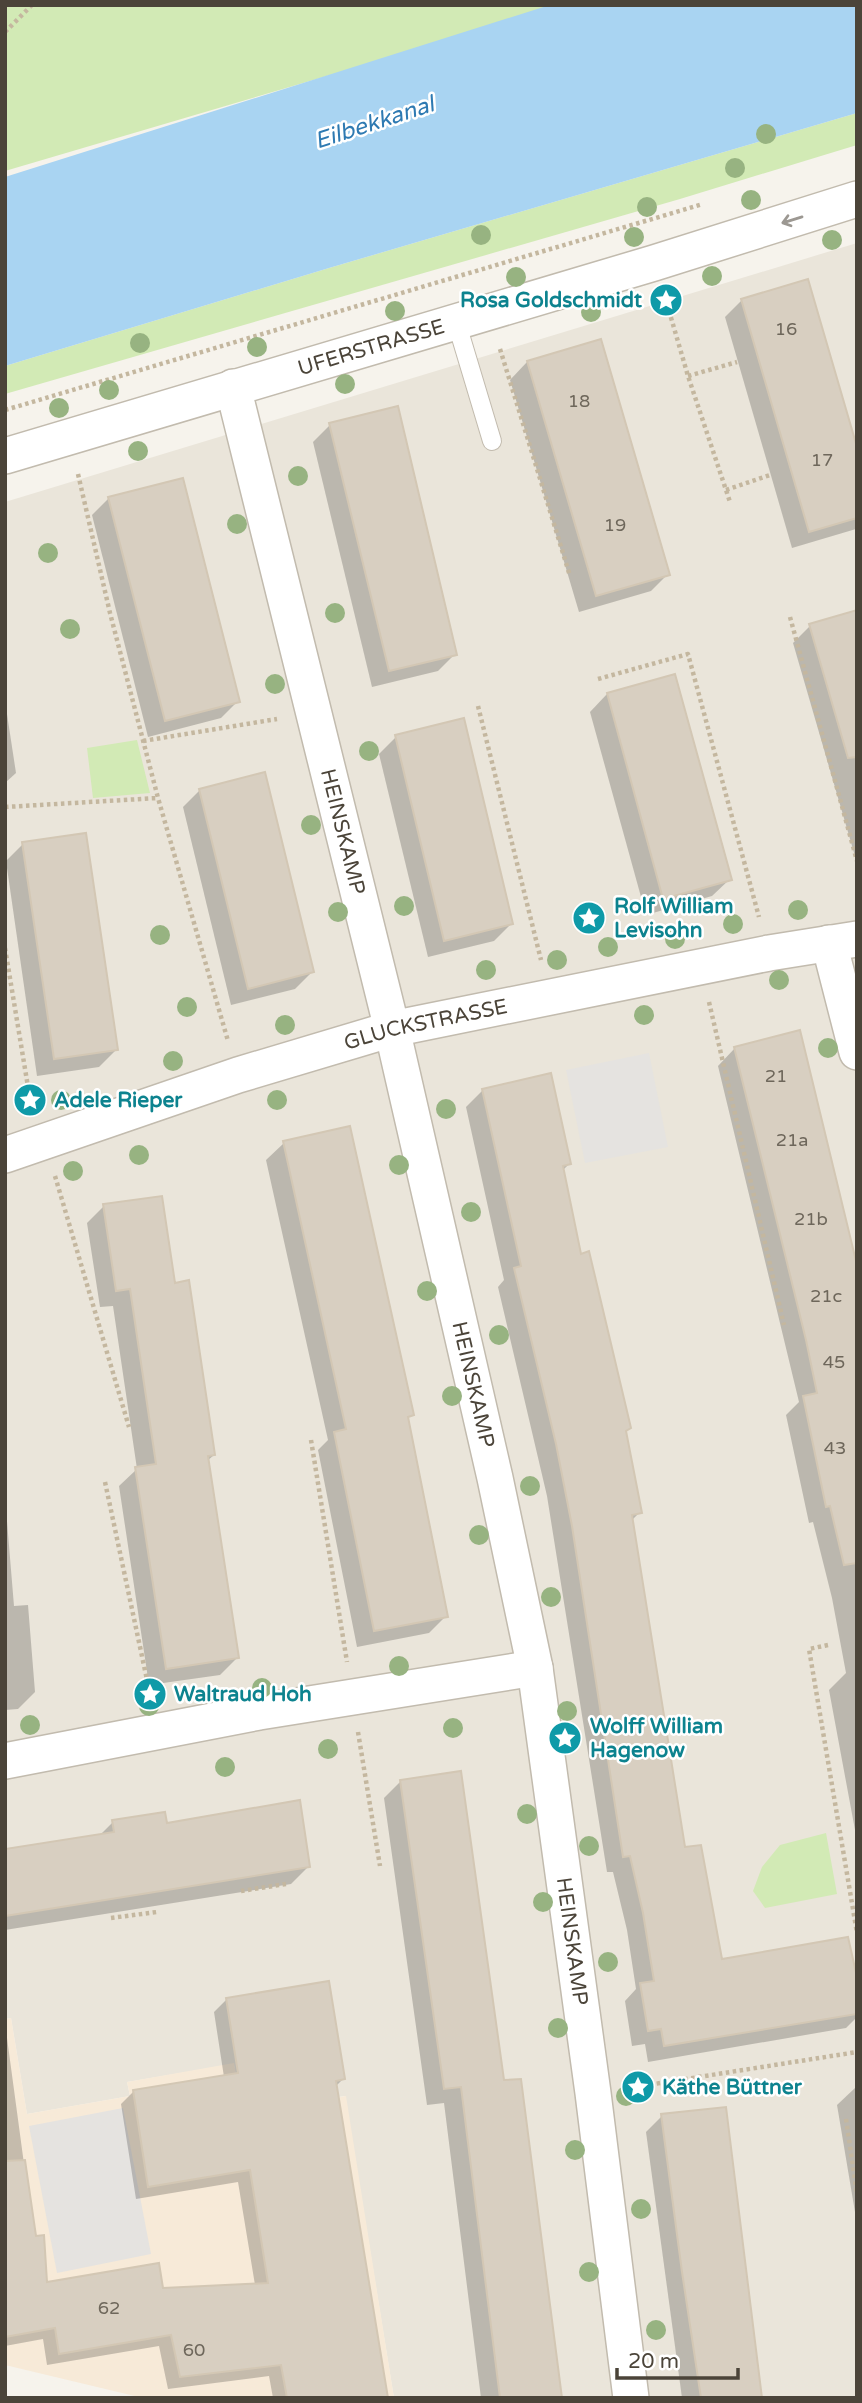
<svg xmlns="http://www.w3.org/2000/svg" width="862" height="2403" font-family="'Varela Round',sans-serif">
	<rect width="100%" height="100%" fill="#f6f3ec"/>
	<path fill="#eae5da" d="M 857,243 L 857,2398 L 394,2398 L 345,2096 L 242,2111 L 234,2064 L 127,2082 L 130,2096 L 27,2114 L 11,2018 L 5,2019 L 5,502 Z"/>
	<path fill="#f7ead8" d="M 11,2018 L 27,2114 L 130,2096 L 127,2082 L 234,2063 L 242,2111 L 346,2096 L 394,2398 L 143,2398 L 5,2365 L 5,2019 Z"/>
	<g fill="#d2eab5">
		<path d="M 5,5 L 568,5 L 5,171 Z"/>
		<path d="M 857,113 L 857,145 L 680,199 L 5,394 L 5,366 L 329,268 Z"/>
		<path d="M 137,740 L 150,793 L 93,798 L 87,748 Z"/>
		<path d="M 826,1833 L 837,1894 L 765,1908 L 753,1891 L 762,1867 L 780,1845 Z"/>
	</g>
	<g fill="#e5e3e0">
		<path d="M 649,1053 L 668,1147 L 585,1163 L 566,1070 Z"/>
		<path d="M 123,2108 L 151,2254 L 57,2273 L 29,2126 Z"/>
	</g>
	<path fill="#a9d4f2" d="M 550,5 L 857,5 L 857,113 L 329,268 L 5,366 L 5,177 Z"/>
	<g fill="#0003">
		<path d="M 742,300 L 857,454 L 856,529 L 792,548 L 725,317 Z"/>
		<path d="M 527,362 L 668,574 L 651,591 L 579,612 L 510,380 Z"/>
		<path d="M 330,425 L 455,654 L 438,671 L 372,687 L 313,442 Z"/>
		<path d="M 109,498 L 238,701 L 221,718 L 148,737 L 92,515 Z"/>
		<path d="M 857,612 L 857,863 L 793,643 L 810,626 Z"/>
		<path d="M 607,694 L 730,879 L 712,896 L 646,915 L 590,712 Z"/>
		<path d="M 5,701 L 16,773 L 5,783 Z"/>
		<path d="M 396,737 L 511,924 L 494,941 L 428,957 L 379,754 Z"/>
		<path d="M 200,790 L 312,972 L 295,989 L 231,1005 L 183,807 Z"/>
		<path d="M 23,844 L 116,1050 L 99,1067 L 37,1076 L 6,861 Z"/>
		<path d="M 735,1048 L 857,1269 L 857,1830 L 855,1830 L 829,1690 L 846,1673 L 832,1598 L 813,1522 L 809,1523 L 786,1415 L 799,1402 L 718,1066 Z"/>
		<path d="M 483,1090 L 569,1164 L 562,1171 L 580,1257 L 625,1432 L 640,1512 L 631,1521 L 684,1849 L 721,1961 L 857,1985 L 857,2017 L 846,2028 L 648,2062 L 645,2044 L 632,2046 L 625,2001 L 636,1989 L 627,1930 L 613,1872 L 607,1872 L 547,1496 L 498,1287 L 504,1280 L 466,1107 Z"/>
		<path d="M 284,1143 L 412,1414 L 407,1419 L 446,1616 L 429,1633 L 357,1647 L 318,1450 L 328,1440 L 266,1160 Z"/>
		<path d="M 104,1206 L 174,1285 L 214,1455 L 207,1461 L 237,1658 L 220,1675 L 149,1685 L 119,1486 L 137,1469 L 113,1306 L 100,1307 L 87,1223 Z"/>
		<path d="M 5,1497 L 14,1606 L 28,1605 L 35,1692 L 18,1709 L 5,1710 Z"/>
		<path d="M 401,1781 L 503,2082 L 560,2398 L 481,2398 L 444,2103 L 427,2105 L 384,1798 Z"/>
		<path d="M 113,1822 L 165,1825 L 308,1867 L 291,1884 L 5,1930 L 5,1851 L 99,1836 Z"/>
		<path d="M 227,1999 L 343,2079 L 336,2086 L 385,2398 L 273,2398 L 269,2376 L 168,2389 L 159,2346 L 47,2365 L 43,2339 L 5,2346 L 5,2023 L 34,2238 L 45,2284 L 162,2290 L 255,2285 L 238,2182 L 136,2199 L 121,2104 L 133,2092 L 224,2077 L 214,2012 Z"/>
		<path d="M 855,2088 L 857,2088 L 857,2224 L 837,2105 Z"/>
		<path d="M 662,2116 L 760,2398 L 682,2398 L 646,2132 Z"/>
	</g>
	<g fill="#d8cfc1" stroke="#d3c7b4" stroke-width="2">
		<path d="M 808,279 L 857,447 L 857,518 L 809,532 L 741,299 Z"/>
		<path d="M 601,339 L 670,575 L 596,596 L 527,361 Z"/>
		<path d="M 398,406 L 457,655 L 389,671 L 329,423 Z"/>
		<path d="M 183,478 L 240,702 L 165,721 L 108,497 Z"/>
		<path d="M 857,610 L 857,757 L 848,758 L 809,624 Z"/>
		<path d="M 675,674 L 732,880 L 663,899 L 607,693 Z"/>
		<path d="M 464,718 L 513,924 L 444,941 L 395,735 Z"/>
		<path d="M 265,772 L 314,972 L 248,989 L 199,789 Z"/>
		<path d="M 86,833 L 118,1050 L 54,1059 L 22,842 Z"/>
		<path d="M 800,1030 L 857,1265 L 857,1563 L 844,1565 L 830,1506 L 826,1507 L 803,1396 L 817,1393 L 806,1340 L 734,1047 Z"/>
		<path d="M 551,1073 L 571,1164 L 563,1166 L 581,1254 L 589,1251 L 631,1428 L 626,1431 L 642,1513 L 632,1515 L 685,1847 L 701,1845 L 722,1959 L 848,1937 L 857,1977 L 857,2014 L 664,2046 L 661,2029 L 648,2031 L 640,1983 L 654,1981 L 643,1913 L 630,1856 L 623,1857 L 572,1526 L 556,1444 L 514,1268 L 521,1266 L 482,1089 Z"/>
		<path d="M 350,1126 L 414,1415 L 408,1417 L 448,1617 L 374,1631 L 334,1432 L 346,1429 L 283,1141 Z"/>
		<path d="M 162,1196 L 175,1283 L 189,1280 L 215,1455 L 208,1456 L 239,1658 L 166,1669 L 135,1467 L 156,1464 L 130,1289 L 116,1291 L 103,1204 Z"/>
		<path d="M 461,1771 L 504,2080 L 521,2079 L 562,2398 L 500,2398 L 461,2087 L 444,2089 L 400,1780 Z"/>
		<path d="M 300,1800 L 310,1867 L 5,1916 L 5,1849 L 114,1832 L 112,1820 L 165,1812 L 167,1823 Z"/>
		<path d="M 329,1981 L 345,2079 L 336,2081 L 388,2398 L 287,2398 L 281,2365 L 180,2377 L 171,2335 L 59,2354 L 55,2328 L 5,2337 L 5,2161 L 25,2160 L 36,2236 L 44,2235 L 47,2282 L 159,2263 L 163,2288 L 268,2283 L 250,2170 L 148,2187 L 133,2090 L 238,2073 L 226,1998 Z"/>
		<path d="M 726,2107 L 762,2398 L 701,2398 L 682,2272 L 661,2114 Z"/>
	</g>
	<g fill="none" stroke-linecap="round" stroke-linejoin="round">
		<defs>
			<path id="service" d="M 456,321 L 492,441"/>
			<g id="minor">
				<path id="s1" d="M 233,387 L 392,1029 L 495,1478 L 535,1668 L 593,2093 L 631,2398"/>
				<path id="s2" d="M 5,456 L 654,263 L 857,199"/>
				<path d="M 829,943 L 857,1052"/>
				<path id="s3" d="M 5,1155 L 238,1075 L 392,1029 L 769,953 L 857,939"/>
				<path d="M 5,1761 L 259,1712 L 535,1668"/>
			</g>
		</defs>
		<use href="#service" stroke="#c2bbae" stroke-width="20"/>
		<use href="#minor" stroke="#c2bbae" stroke-width="38"/>
		<g stroke="#c4b79f" stroke-width="4.5" stroke-dasharray="3.5 3.5" stroke-linecap="butt">
			<path d="M 5,32 L 32,5"/>
			<path d="M 665,297 L 688,376 L 730,502"/>
			<path d="M 500,349 L 570,576"/>
			<path d="M 688,376 L 737,362"/>
			<path d="M 5,410 L 703,204"/>
			<path d="M 78,474 L 110,613 L 158,798 L 228,1041"/>
			<path d="M 726,490 L 770,475"/>
			<path d="M 790,617 L 857,861"/>
			<path d="M 598,679 L 688,654 L 759,917"/>
			<path d="M 478,706 L 541,960"/>
			<path d="M 143,741 L 277,719"/>
			<path d="M 5,807 L 158,798"/>
			<path d="M 5,948 L 31,1105"/>
			<path d="M 709,1002 L 784,1325"/>
			<path d="M 55,1176 L 129,1427"/>
			<path d="M 311,1440 L 347,1662"/>
			<path d="M 105,1482 L 150,1694"/>
			<path d="M 828,1645 L 809,1649 L 857,1933"/>
			<path d="M 358,1732 L 380,1866"/>
			<path d="M 241,1891 L 286,1884"/>
			<path d="M 111,1918 L 157,1912"/>
			<path d="M 629,2088 L 857,2052"/>
			<path d="M 846,2119 L 857,2194"/>
		</g>
		<use href="#service" stroke="#fff" stroke-width="18"/>
		<use href="#minor" stroke="#fff" stroke-width="35"/>
	</g>
	<g fill="#97b381">
		<circle cx="766" cy="134" r="10"/>
		<circle cx="735" cy="168" r="10"/>
		<circle cx="751" cy="200" r="10"/>
		<circle cx="647" cy="207" r="10"/>
		<circle cx="481" cy="235" r="10"/>
		<circle cx="634" cy="237" r="10"/>
		<circle cx="832" cy="240" r="10"/>
		<circle cx="712" cy="276" r="10"/>
		<circle cx="516" cy="277" r="10"/>
		<circle cx="395" cy="311" r="10"/>
		<circle cx="591" cy="312" r="10"/>
		<circle cx="140" cy="343" r="10"/>
		<circle cx="257" cy="347" r="10"/>
		<circle cx="345" cy="384" r="10"/>
		<circle cx="109" cy="390" r="10"/>
		<circle cx="59" cy="408" r="10"/>
		<circle cx="138" cy="451" r="10"/>
		<circle cx="298" cy="476" r="10"/>
		<circle cx="237" cy="524" r="10"/>
		<circle cx="48" cy="553" r="10"/>
		<circle cx="335" cy="613" r="10"/>
		<circle cx="70" cy="629" r="10"/>
		<circle cx="275" cy="684" r="10"/>
		<circle cx="369" cy="751" r="10"/>
		<circle cx="311" cy="825" r="10"/>
		<circle cx="404" cy="906" r="10"/>
		<circle cx="798" cy="910" r="10"/>
		<circle cx="338" cy="912" r="10"/>
		<circle cx="733" cy="924" r="10"/>
		<circle cx="160" cy="935" r="10"/>
		<circle cx="675" cy="939" r="10"/>
		<circle cx="608" cy="947" r="10"/>
		<circle cx="557" cy="960" r="10"/>
		<circle cx="486" cy="970" r="10"/>
		<circle cx="779" cy="980" r="10"/>
		<circle cx="187" cy="1007" r="10"/>
		<circle cx="644" cy="1015" r="10"/>
		<circle cx="285" cy="1025" r="10"/>
		<circle cx="828" cy="1048" r="10"/>
		<circle cx="173" cy="1061" r="10"/>
		<circle cx="61" cy="1100" r="10"/>
		<circle cx="277" cy="1100" r="10"/>
		<circle cx="446" cy="1109" r="10"/>
		<circle cx="139" cy="1155" r="10"/>
		<circle cx="399" cy="1165" r="10"/>
		<circle cx="73" cy="1171" r="10"/>
		<circle cx="471" cy="1212" r="10"/>
		<circle cx="427" cy="1291" r="10"/>
		<circle cx="499" cy="1335" r="10"/>
		<circle cx="452" cy="1396" r="10"/>
		<circle cx="530" cy="1486" r="10"/>
		<circle cx="479" cy="1535" r="10"/>
		<circle cx="551" cy="1597" r="10"/>
		<circle cx="399" cy="1666" r="10"/>
		<circle cx="262" cy="1688" r="10"/>
		<circle cx="149" cy="1706" r="10"/>
		<circle cx="567" cy="1711" r="10"/>
		<circle cx="30" cy="1725" r="10"/>
		<circle cx="453" cy="1728" r="10"/>
		<circle cx="328" cy="1749" r="10"/>
		<circle cx="225" cy="1767" r="10"/>
		<circle cx="527" cy="1814" r="10"/>
		<circle cx="589" cy="1846" r="10"/>
		<circle cx="543" cy="1902" r="10"/>
		<circle cx="608" cy="1962" r="10"/>
		<circle cx="558" cy="2028" r="10"/>
		<circle cx="626" cy="2096" r="10"/>
		<circle cx="575" cy="2150" r="10"/>
		<circle cx="641" cy="2209" r="10"/>
		<circle cx="589" cy="2272" r="10"/>
		<circle cx="656" cy="2330" r="10"/>
	</g>
	<defs><path id="oneway-shaft" d="M-6 0H5M1.5-3L5.5 0L1.5 3" fill="none" stroke-width="1.6" stroke-linecap="round" stroke-linejoin="round" transform="scale(1.75)"/></defs>
	<use stroke="#9c9892" href="#oneway-shaft" transform="translate(792 220) rotate(163)"/>
	<defs>
		<symbol id="sight-disc" viewBox="-11 -11 22 22"><circle r="9.5" fill="#0f9aa8" stroke="#fff"/><path d="M0-6L1.8-2.2L6-1.7L2.9 1.2L3.7 5.4L0 3.3L-3.7 5.4L-2.9 1.2L-6-1.7L-1.8-2.2Z" fill="#fff"/></symbol>
	</defs>
	<g fill-rule="evenodd">
		<use href="#sight-disc" x="647" y="281" width="38" height="38"/>
		<use href="#sight-disc" x="570" y="899" width="38" height="38"/>
		<use href="#sight-disc" x="11" y="1081" width="38" height="38"/>
		<use href="#sight-disc" x="131" y="1675" width="38" height="38"/>
		<use href="#sight-disc" x="546" y="1719" width="38" height="38"/>
		<use href="#sight-disc" x="619" y="2068" width="38" height="38"/>
	</g>
	<g text-anchor="middle" stroke-width="5" stroke-linejoin="round" paint-order="stroke">
		<g font-size="18" fill="#6e675b">
			<text x="786" y="335">16</text>
			<text x="579" y="407">18</text>
			<text x="822" y="466">17</text>
			<text x="615" y="531">19</text>
			<text x="776" y="1082">21</text>
			<text x="792" y="1146">21a</text>
			<text x="811" y="1225">21b</text>
			<text x="826" y="1302">21c</text>
			<text x="834" y="1368">45</text>
			<text x="835" y="1454">43</text>
			<text x="109" y="2314">62</text>
			<text x="194" y="2356">60</text>
		</g>
		<g font-size="21" font-weight="bold" fill="#0d838f" stroke="#fff" text-anchor="start">
			<text x="642" y="307" text-anchor="end">Rosa Goldschmidt</text>
			<text x="614" y="913">Rolf William<tspan x="614" dy="24">Levisohn</tspan></text>
			<text x="54" y="1107">Adele Rieper</text>
			<text x="174" y="1701">Waltraud Hoh</text>
			<text x="590" y="1733">Wolff William<tspan x="590" dy="24">Hagenow</tspan></text>
			<text x="662" y="2094">Käthe Büttner</text>
		</g>
		<g font-size="21" fill="#4b4439" stroke="#fff">
			<text dy="7" stroke="none"><textPath href="#s2" startOffset="382">UFERSTRASSE</textPath></text>
			<text dy="7" stroke="none"><textPath href="#s1" startOffset="458">HEINSKAMP</textPath></text>
			<text dy="7" stroke="none"><textPath href="#s3" startOffset="441">GLUCKSTRASSE</textPath></text>
			<text dy="7" stroke="none"><textPath href="#s1" startOffset="1026">HEINSKAMP</textPath></text>
			<text dy="7" stroke="none"><textPath href="#s1" startOffset="1592">HEINSKAMP</textPath></text>
		</g>
		<g font-size="23" font-style="italic" fill="#2e7ab2" stroke="#fff">
			<text transform="translate(374 122) rotate(-18)" y="8">Eilbekkanal</text>
		</g>
	</g>
	<rect width="862" height="2403" fill="none" stroke="#4b4439" stroke-width="14"/>
	<path d="M617 2368v10h121v-10" fill="none" stroke="#4b4439" stroke-width="3.5"/>
	<text x="628" y="2368" font-size="21" fill="#4b4439" stroke="#ffffff" stroke-width="5" paint-order="stroke">20 m</text>
</svg>
